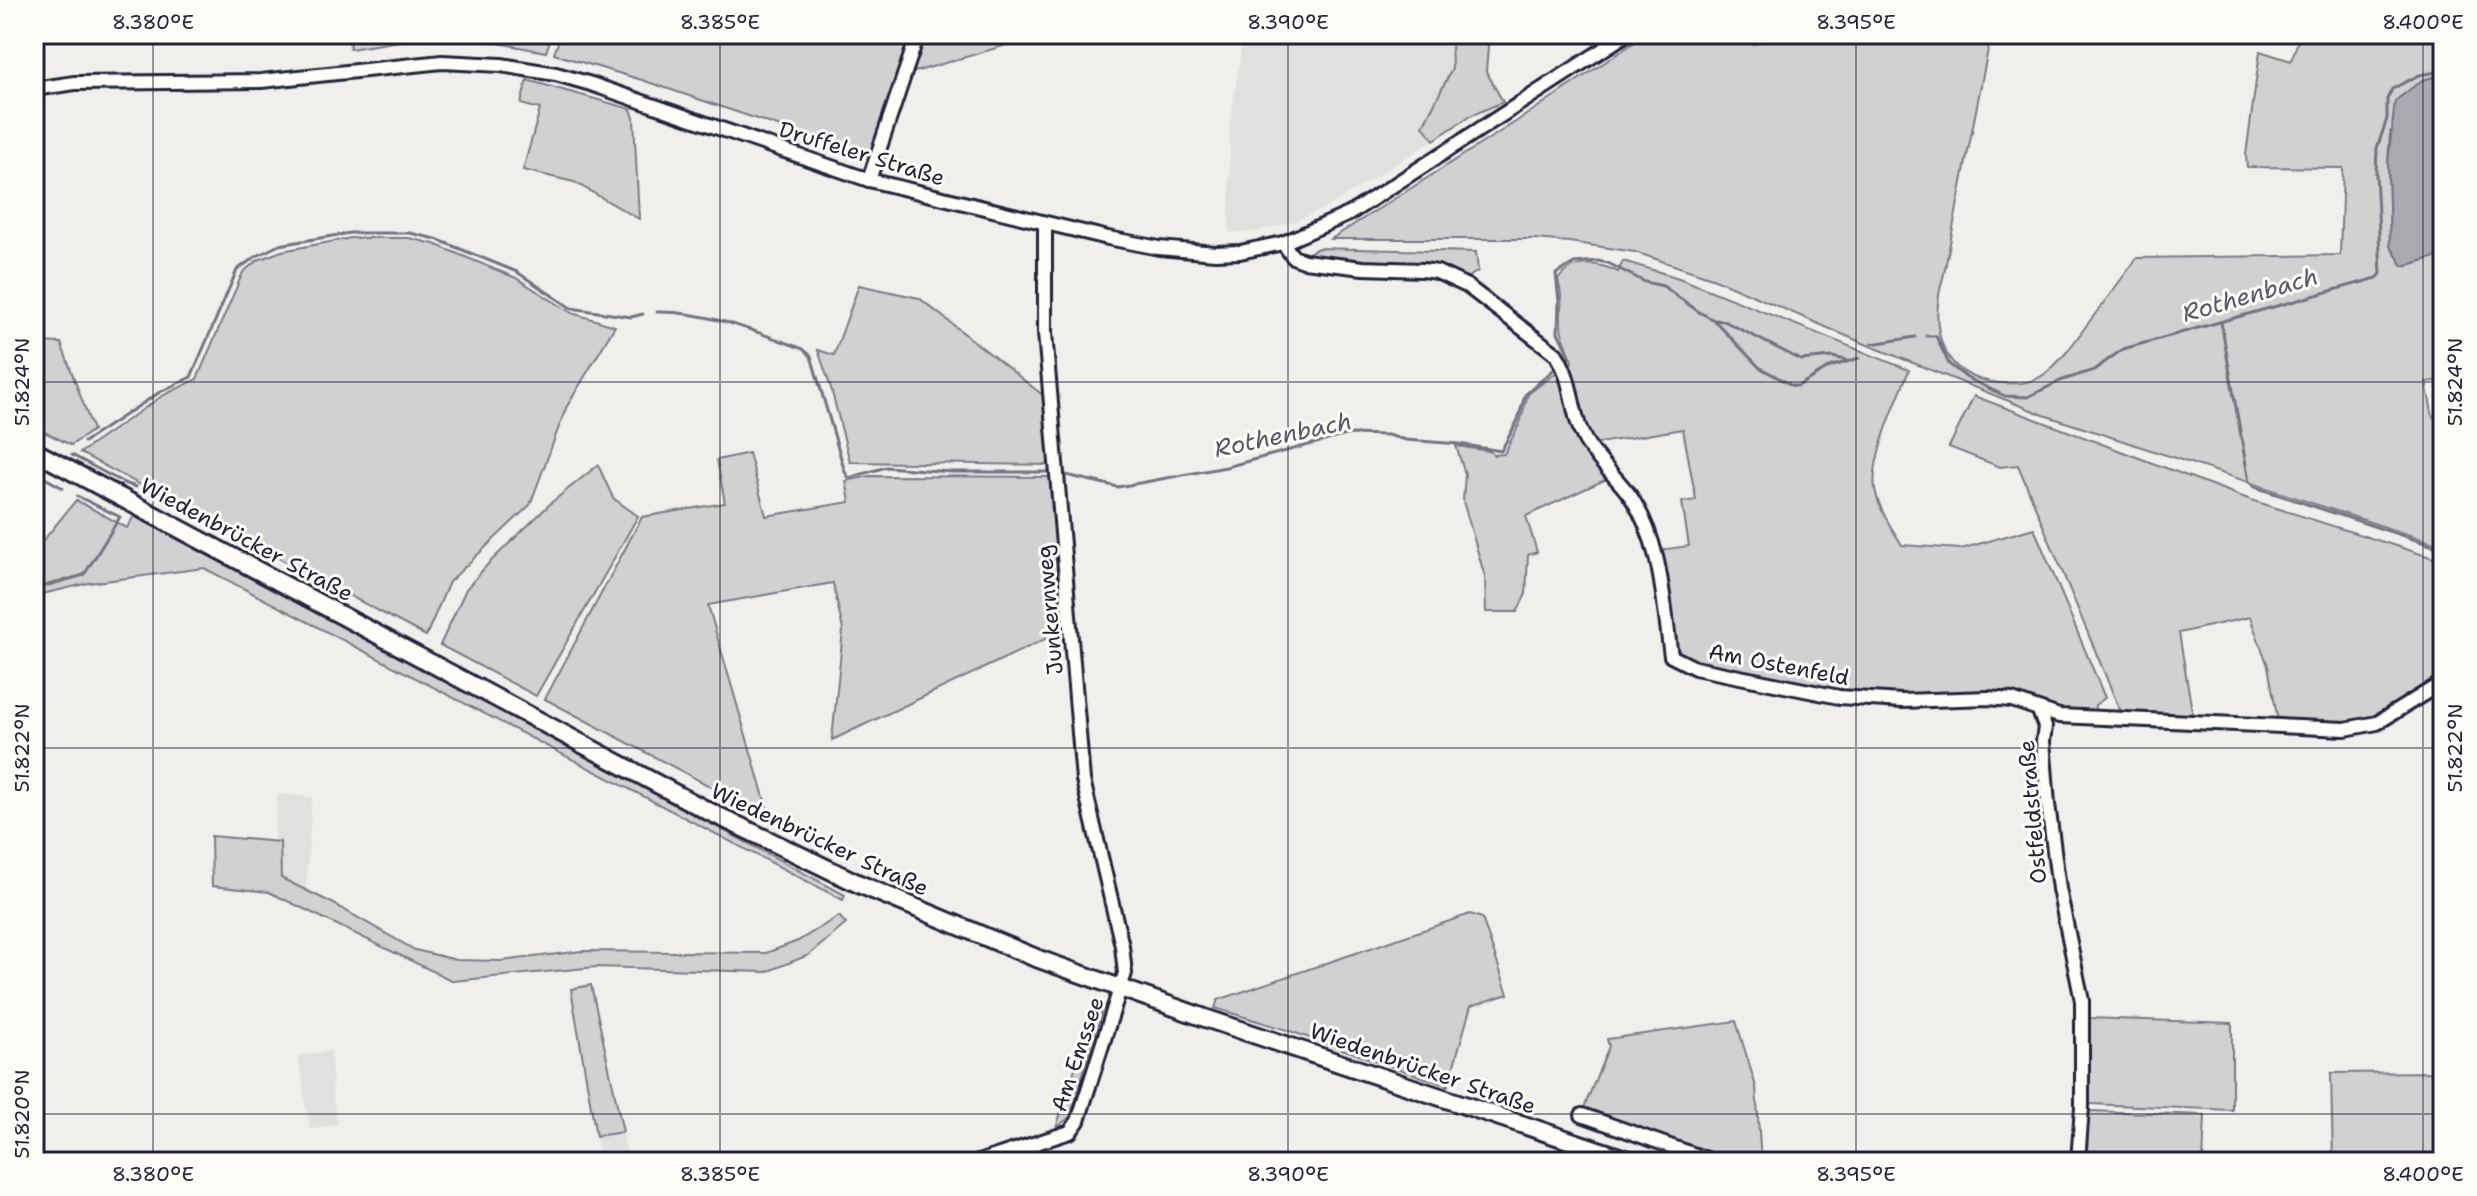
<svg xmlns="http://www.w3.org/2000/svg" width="2477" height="1196" font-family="'Shantell Sans',sans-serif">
	<rect width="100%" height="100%" fill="#f0efec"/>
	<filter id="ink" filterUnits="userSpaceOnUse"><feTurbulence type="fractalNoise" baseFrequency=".0125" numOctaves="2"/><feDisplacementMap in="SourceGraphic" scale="16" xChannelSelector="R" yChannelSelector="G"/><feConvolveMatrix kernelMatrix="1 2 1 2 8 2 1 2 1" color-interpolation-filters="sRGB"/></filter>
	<g filter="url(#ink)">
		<g fill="#e0e0df">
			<path d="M 1243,34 L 1451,34 L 1452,69 L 1424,126 L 1434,140 L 1328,207 L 1294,222 L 1255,232 L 1229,232 L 1230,125 Z"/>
			<path d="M 277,794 L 312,797 L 306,890 L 281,878 L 280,842 L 274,841 Z"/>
			<path d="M 331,1050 L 333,1098 L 338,1124 L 310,1130 L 298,1056 Z"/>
			<path d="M 623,1132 L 628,1161 L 601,1162 L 596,1136 Z"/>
		</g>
		<g fill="#d2d1d1" stroke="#7a7a86" stroke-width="2">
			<path d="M 349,34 L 552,34 L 546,52 L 476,39 L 418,38 L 350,49 Z"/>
			<path d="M 561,34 L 914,34 L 872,158 L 642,80 L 554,54 Z"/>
			<path d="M 922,34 L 1044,34 L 908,74 Z"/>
			<path d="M 1451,34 L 1489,34 L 1486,71 L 1503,102 L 1470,116 L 1434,140 L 1423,126 L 1452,69 Z"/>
			<path d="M 1647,34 L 1748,34 L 1754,44 L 1776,34 L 1991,34 L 1944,274 C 1929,324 1937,378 2000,383 C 2017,384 2032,384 2046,373 C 2062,360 2074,343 2086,326 C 2103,304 2120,281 2137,258 L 2340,255 L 2343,168 L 2247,167 L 2246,155 L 2260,51 L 2291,61 L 2300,35 L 2325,38 L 2330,34 L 2443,34 L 2443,75 L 2422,80 L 2390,132 L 2388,162 L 2390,246 L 2404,266 L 2443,255 L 2443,380 L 2426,382 L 2433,417 L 2443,417 L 2443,546 L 2044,415 L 1858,341 L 1715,279 L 1635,252 L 1569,242 L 1535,239 L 1331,239 L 1517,121 Z"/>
			<path d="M 527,80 L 631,109 L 634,118 L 639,219 L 574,182 L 523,170 L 540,109 L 521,104 Z"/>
			<path d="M 351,238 L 409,238 L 434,244 L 516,278 L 572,313 L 615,326 L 566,408 L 530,505 L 449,582 L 426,636 L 80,453 L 162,396 L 197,379 L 243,272 L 258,260 L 282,251 Z"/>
			<path d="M 1318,248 L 1476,252 L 1478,271 L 1464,280 L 1306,257 L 1306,254 Z"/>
			<path d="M 1623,261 L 1679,278 L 1909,370 C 1898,399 1870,459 1875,489 C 1879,510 1891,527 1902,545 L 1961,549 L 2034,528 L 2105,698 L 2095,705 L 2094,713 L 2060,711 L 2007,691 L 1901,696 L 1823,689 L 1697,663 L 1677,652 L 1673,640 L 1659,550 L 1689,546 L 1682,502 L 1696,500 L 1683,429 L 1593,444 L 1586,434 L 1569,366 L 1572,362 C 1570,349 1561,337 1561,325 C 1560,306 1564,301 1558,280 C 1572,259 1598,262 1618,272 Z"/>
			<path d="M 859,285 L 919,298 L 1044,396 L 1050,465 L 850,462 L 831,388 L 818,350 L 834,355 Z"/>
			<path d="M 34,342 L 61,343 L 93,430 L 71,445 L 34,427 Z"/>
			<path d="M 1561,369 L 1609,478 L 1526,516 L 1537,552 L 1528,555 L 1526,594 L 1517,612 L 1486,612 L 1485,577 L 1463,501 L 1465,474 L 1456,446 L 1489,451 L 1494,455 L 1504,454 L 1520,423 L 1528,394 Z"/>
			<path d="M 1974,396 L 2251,500 L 2443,561 L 2443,676 C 2421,690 2398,709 2373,719 C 2345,730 2307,722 2278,721 L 2268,666 L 2250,617 L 2179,633 L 2193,717 L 2124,714 L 2119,708 L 2018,465 L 2000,467 L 1949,447 Z"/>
			<path d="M 749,453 L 766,516 L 850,502 L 846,481 L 869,476 L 1050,477 L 1062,631 L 832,740 L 843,630 L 833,583 L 708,605 L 770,818 L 545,699 L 642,517 L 725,503 L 717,460 Z"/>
			<path d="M 598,465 L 613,498 L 638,516 L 536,696 L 440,645 L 466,589 L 488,564 L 552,502 Z"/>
			<path d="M 76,500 L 127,528 L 134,516 L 845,895 L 843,900 L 204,568 L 89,583 L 34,596 L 34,552 Z"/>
			<path d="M 211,836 L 280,842 L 281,878 L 332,903 L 415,950 L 457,960 L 501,961 L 582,951 L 766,953 L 798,941 L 839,916 L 846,924 L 809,955 L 766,972 L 596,967 L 453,981 L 269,892 L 212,886 Z"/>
			<path d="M 1470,914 L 1482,918 L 1508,994 L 1471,1006 L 1448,1086 L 1284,1029 L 1215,1008 L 1218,1000 Z"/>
			<path d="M 591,985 L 623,1132 L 596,1136 L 571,989 Z"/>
			<path d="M 1096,1002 L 1104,1005 L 1070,1117 L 1056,1128 Z"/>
			<path d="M 2087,1018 L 2232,1023 L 2232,1110 L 2090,1104 L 2085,1101 Z"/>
			<path d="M 1736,1021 L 1756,1087 L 1761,1162 L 1728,1162 L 1582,1113 L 1609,1046 L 1607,1039 Z"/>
			<path d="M 2443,1072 L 2443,1161 L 2333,1162 L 2331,1073 Z"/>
			<path d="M 2090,1111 L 2205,1115 L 2203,1162 L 2081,1162 L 2085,1114 Z"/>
		</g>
		<path fill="#a9a9b0" stroke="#737381" stroke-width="2" d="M 2443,75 L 2443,255 L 2403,266 L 2390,246 L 2388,162 L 2395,101 L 2422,80 Z"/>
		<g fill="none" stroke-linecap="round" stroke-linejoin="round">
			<g stroke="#737381" stroke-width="3">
				<path d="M 657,312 C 707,311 757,332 803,349 L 811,356 L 845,472 L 849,478 L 886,467 L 951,472 L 1048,472"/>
				<path d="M 1715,320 L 1724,321 L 1801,360 L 1832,357 L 1846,360"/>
				<path d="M 2221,322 L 2249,482 L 2255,487 L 2443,549"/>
				<path d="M 1926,336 L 1936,336 L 1949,364 L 1967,378 L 2005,396 L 2028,397 L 2060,381 L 2094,370 L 2123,349 L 2377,278 L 2381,274 L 2376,173 L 2377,148 L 2387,119 L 2387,99 L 2392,89 L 2419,75 L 2443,71"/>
				<path d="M 1872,344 L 1915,337"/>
				<path d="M 1568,360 L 1569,355 L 1558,332 L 1559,301 L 1556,274 L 1574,263 L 1598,261 L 1608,263 L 1645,282 L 1663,286 L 1699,312 L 1714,320 L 1759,367 L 1793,386 L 1798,386 L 1830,367 L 1859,358"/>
				<path d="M 84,442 L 160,392 L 191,377 L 237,270 L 255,257 L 279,245 L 350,233 L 410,233 L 436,239 L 517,272 L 571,308 L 631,317 L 643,314"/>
				<path d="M 72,455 L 124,483 L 136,487"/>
				<path d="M 34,472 L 63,488"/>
				<path d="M 1066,475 L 1118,487 L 1226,467 L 1350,434 L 1387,435 L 1406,440 L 1459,444 L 1501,451 L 1518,420 L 1525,395 L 1558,366"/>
				<path d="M 34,589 L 84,575 L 120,517 L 77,496"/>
			</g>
			<defs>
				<g id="minor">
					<path d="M 34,89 L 75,83 L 261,81 L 442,62 L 501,65 L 556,74 L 591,84 L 869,180 L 1108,238 L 1159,248 L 1215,253 L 1240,252 L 1283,243 L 1349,214 L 1627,34"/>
					<path d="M 869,180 L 918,34"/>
					<path d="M 1283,243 L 1293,257 L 1304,261 L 1363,268 L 1423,270 L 1437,272 L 1467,286 L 1556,354 C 1574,381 1570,413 1585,440 C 1597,461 1617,477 1631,497 C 1662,544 1663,601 1671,656 L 1695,668 L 1839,697 L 1902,701 L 1988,698 L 2012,700 L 2059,716 L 2345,729 L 2377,723 L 2443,682"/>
					<path d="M 2039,711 L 2045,727 L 2043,741 L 2048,804 L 2059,889 L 2082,1001 L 2082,1107 L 2078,1162"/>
					<path d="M 1582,1115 L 1715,1162"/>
					<path d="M 978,1162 L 1070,1132 L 1078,1121 L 1125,973 L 1122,946 L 1083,780 L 1045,333 L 1045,224"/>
				</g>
				<path id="major" d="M 34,451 L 706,810 L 859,884 L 1036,958 L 1205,1018 L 1634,1162"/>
			</defs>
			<use href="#minor" stroke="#22223b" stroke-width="18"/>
			<use href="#major" stroke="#22223b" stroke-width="22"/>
			<use href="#minor" stroke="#fdfcf7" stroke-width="12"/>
			<use href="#major" stroke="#fdfcf7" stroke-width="16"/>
		</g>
	</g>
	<path fill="none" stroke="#22223b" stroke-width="2" stroke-opacity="0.45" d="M 153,34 L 153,1162M 720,34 L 720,1162M 1288,34 L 1288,1162M 1856,34 L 1856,1162M 2423,34 L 2423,1162M 34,382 L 2443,382M 34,748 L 2443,748M 34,1114 L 2443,1114"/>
	<g text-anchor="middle" stroke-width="6" stroke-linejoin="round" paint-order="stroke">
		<g font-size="22" fill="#22223b" stroke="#fdfcf7">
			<text transform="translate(862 153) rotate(17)" y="8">Druffeler Straße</text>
			<text transform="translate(247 539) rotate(28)" y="8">Wiedenbrücker Straße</text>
			<text transform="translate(1049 610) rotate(-95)" y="8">Junkernweg</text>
			<text transform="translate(1779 664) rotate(11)" y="8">Am Ostenfeld</text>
			<text transform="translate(2032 812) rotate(-95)" y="8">Ostfeldstraße</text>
			<text transform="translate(820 839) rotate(25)" y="8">Wiedenbrücker Straße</text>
			<text transform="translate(1077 1054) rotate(-71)" y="8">Am Emssee</text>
			<text transform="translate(1423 1068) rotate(19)" y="8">Wiedenbrücker Straße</text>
		</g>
		<g font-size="24" font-style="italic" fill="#58586a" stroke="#fdfcf7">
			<text transform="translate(2250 295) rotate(-16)" y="8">Rothenbach</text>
			<text transform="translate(1283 435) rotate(-12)" y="8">Rothenbach</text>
		</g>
	</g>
	<rect width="2477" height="1196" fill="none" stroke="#fdfcf7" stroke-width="88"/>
	<rect x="44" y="44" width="2389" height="1108" fill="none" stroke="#22223b" stroke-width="3"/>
	<g font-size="20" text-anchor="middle" fill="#22223b">
		<text x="153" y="29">8.380°E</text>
		<text x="720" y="29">8.385°E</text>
		<text x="1288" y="29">8.390°E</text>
		<text x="1856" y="29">8.395°E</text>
		<text x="2423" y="29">8.400°E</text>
		<text transform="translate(22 382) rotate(-90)" y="7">51.824°N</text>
		<text transform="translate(2455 382) rotate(-90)" y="7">51.824°N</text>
		<text transform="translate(22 748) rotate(-90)" y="7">51.822°N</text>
		<text transform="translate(2455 748) rotate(-90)" y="7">51.822°N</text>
		<text transform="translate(22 1114) rotate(-90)" y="7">51.820°N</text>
		<text x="153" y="1181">8.380°E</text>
		<text x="720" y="1181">8.385°E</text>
		<text x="1288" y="1181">8.390°E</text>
		<text x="1856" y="1181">8.395°E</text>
		<text x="2423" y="1181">8.400°E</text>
	</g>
</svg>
